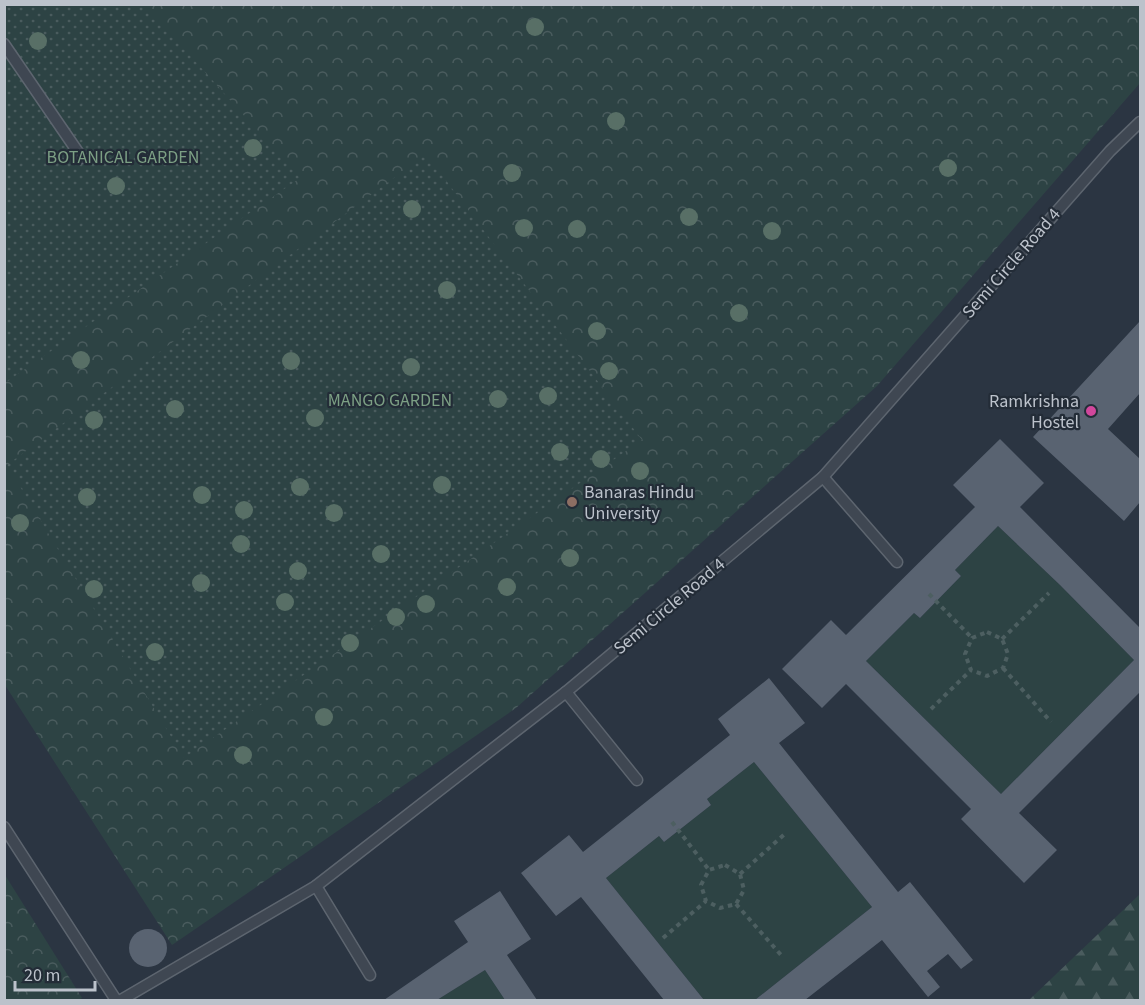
<svg xmlns="http://www.w3.org/2000/svg" width="1145" height="1005" font-family="'Source Sans 3',sans-serif">
	<defs>
		<pattern id="forest-firs" width="22" height="20" patternUnits="userSpaceOnUse" patternTransform="scale(1.5)"><rect width="22" height="20" fill="#2d4344"/><path d="M5 1l3.5 6h-7zM16 11l3.5 6h-7z" fill="#4a5c5e"/></pattern>
		<pattern id="park-crowns" width="20" height="18" patternUnits="userSpaceOnUse" patternTransform="scale(1.5)"><rect width="20" height="18" fill="#2d4344"/><path d="M2 6a3 3 0 1 1 6 0M12 15a3 3 0 1 1 6 0" fill="none" stroke="#4a5c5e"/></pattern>
		<pattern id="garden-dots" width="8" height="8" patternUnits="userSpaceOnUse" patternTransform="scale(1.5)"><rect width="8" height="8" fill="#2d4344"/><path d="M2 2h.1M6 6h.1" fill="none" stroke="#4a5c5e" stroke-width="1.8" stroke-linecap="round"/></pattern>
	</defs>
	<rect width="100%" height="100%" fill="#2b3542"/>
	<g fill="#2d4344">
		<path d="M 998,526 L 1060,585 L 1134,660 L 1001,794 L 866,661 L 914,613 L 920,618 L 961,576 L 955,570 Z"/>
		<path d="M 754,762 L 872,907 L 755,1000 L 704,1000 L 606,878 L 659,836 L 664,842 L 711,805 L 707,799 Z"/>
		<path d="M 485,970 L 505,1000 L 437,1000 Z"/>
	</g>
	<path fill="url(#forest-firs)" d="M 1140,894 L 1140,1000 L 1029,1000 Z"/>
	<g fill="url(#park-crowns)">
		<path d="M 5,5 L 1140,5 L 1140,83 L 877,386 L 516,708 L 172,945 L 5,685 Z"/>
		<path d="M 5,875 L 82,998 L 78,1000 L 5,1000 Z"/>
	</g>
	<g fill="url(#garden-dots)">
		<path d="M 5,5 L 145,5 L 300,178 L 5,383 Z"/>
		<path d="M 426,154 L 642,440 L 184,758 L 7,465 Z"/>
	</g>
	<g fill="#596371" fill-rule="evenodd">
		<path d="M 1140,321 L 1140,393 L 1108,429 L 1140,459 L 1140,502 L 1124,521 L 1033,437 Z"/>
		<path d="M 1000,439 L 1044,483 L 1020,507 L 1140,628 L 1140,692 L 1019,813 L 1057,850 L 1024,883 L 961,819 L 971,809 L 846,684 L 822,708 L 782,669 L 831,620 L 846,635 L 975,507 L 953,485 ZM 998,526 L 1060,585 L 1134,660 L 1001,794 L 866,661 L 914,613 L 920,618 L 961,576 L 955,570 Z"/>
		<path d="M 769,678 L 805,723 L 779,743 L 898,892 L 910,882 L 973,960 L 961,969 L 948,954 L 927,971 L 940,987 L 928,997 L 882,940 L 805,1000 L 755,1000 L 872,907 L 754,762 L 707,799 L 711,805 L 664,842 L 659,836 L 606,878 L 704,1000 L 664,1000 L 581,897 L 556,916 L 521,873 L 569,835 L 583,852 L 730,735 L 718,719 Z"/>
		<path d="M 500,891 L 531,939 L 507,955 L 537,1000 L 505,1000 L 485,970 L 437,1000 L 384,1000 L 468,942 L 454,921 Z"/>
		<circle cx="148" cy="948" r="19"/>
	</g>
	<g fill="none" stroke-linecap="round" stroke-linejoin="round">
		<defs>
			<g id="service">
				<path d="M 4,44 L 82,158"/>
				<path d="M 823,477 L 897,562"/>
				<path d="M 566,692 L 637,780"/>
				<path d="M 4,827 L 116,1000"/>
				<path d="M 316,886 L 370,975"/>
				<path d="M 121,1000 L 316,886 L 566,692 L 823,477 L 1110,151 L 1140,122"/>
			</g>
		</defs>
		<use href="#service" stroke="#5d656f" stroke-width="13"/>
		<g stroke="#4d5f61" stroke-width="4" stroke-dasharray="4.5 4.5" stroke-linecap="butt">
			<path d="M 929,594 L 972,638"/>
			<path d="M 987,632 L 1002,639 L 1008,654 L 1003,668 L 987,676 L 971,670 L 965,654 L 972,638 Z"/>
			<path d="M 1002,639 L 1049,593"/>
			<path d="M 1003,668 L 1051,722"/>
			<path d="M 931,709 L 971,670"/>
			<path d="M 672,822 L 709,870"/>
			<path d="M 725,865 L 740,874 L 744,890 L 736,904 L 720,908 L 706,901 L 701,885 L 709,870 Z"/>
			<path d="M 740,874 L 787,832"/>
			<path d="M 736,904 L 781,955"/>
			<path d="M 663,938 L 706,901"/>
		</g>
		<use href="#service" stroke="#3f4752" stroke-width="10"/>
	</g>
	<g fill="#586f66">
		<circle cx="535" cy="27" r="9"/>
		<circle cx="38" cy="41" r="9"/>
		<circle cx="616" cy="121" r="9"/>
		<circle cx="253" cy="148" r="9"/>
		<circle cx="948" cy="168" r="9"/>
		<circle cx="512" cy="173" r="9"/>
		<circle cx="116" cy="186" r="9"/>
		<circle cx="412" cy="209" r="9"/>
		<circle cx="689" cy="217" r="9"/>
		<circle cx="524" cy="228" r="9"/>
		<circle cx="577" cy="229" r="9"/>
		<circle cx="772" cy="231" r="9"/>
		<circle cx="447" cy="290" r="9"/>
		<circle cx="739" cy="313" r="9"/>
		<circle cx="597" cy="331" r="9"/>
		<circle cx="81" cy="360" r="9"/>
		<circle cx="291" cy="361" r="9"/>
		<circle cx="411" cy="367" r="9"/>
		<circle cx="609" cy="371" r="9"/>
		<circle cx="548" cy="396" r="9"/>
		<circle cx="498" cy="399" r="9"/>
		<circle cx="175" cy="409" r="9"/>
		<circle cx="315" cy="418" r="9"/>
		<circle cx="94" cy="420" r="9"/>
		<circle cx="560" cy="452" r="9"/>
		<circle cx="601" cy="459" r="9"/>
		<circle cx="640" cy="471" r="9"/>
		<circle cx="442" cy="485" r="9"/>
		<circle cx="300" cy="487" r="9"/>
		<circle cx="202" cy="495" r="9"/>
		<circle cx="87" cy="497" r="9"/>
		<circle cx="244" cy="510" r="9"/>
		<circle cx="334" cy="513" r="9"/>
		<circle cx="20" cy="523" r="9"/>
		<circle cx="241" cy="544" r="9"/>
		<circle cx="381" cy="554" r="9"/>
		<circle cx="570" cy="558" r="9"/>
		<circle cx="298" cy="571" r="9"/>
		<circle cx="201" cy="583" r="9"/>
		<circle cx="507" cy="587" r="9"/>
		<circle cx="94" cy="589" r="9"/>
		<circle cx="285" cy="602" r="9"/>
		<circle cx="426" cy="604" r="9"/>
		<circle cx="396" cy="617" r="9"/>
		<circle cx="350" cy="643" r="9"/>
		<circle cx="155" cy="652" r="9"/>
		<circle cx="324" cy="717" r="9"/>
		<circle cx="243" cy="755" r="9"/>
	</g>
	<circle fill="#d1479c" stroke="#232c37" stroke-width="2" cx="1091" cy="411" r="6"/>
	<circle fill="#8d6e63" stroke="#232c37" stroke-width="2" cx="572" cy="502" r="6"/>
	<g text-anchor="middle" stroke-width="4.5" stroke-linejoin="round" paint-order="stroke">
		<g font-size="18" fill="#7c9f84" stroke="#232c37">
			<text x="123" y="163">BOTANICAL GARDEN</text>
			<text x="390" y="406">MANGO GARDEN</text>
		</g>
		<g font-size="18" fill="#bcc2cb" stroke="#232c37">
			<text transform="translate(1011 263) rotate(-49)" y="6">Semi Circle Road 4</text>
			<text transform="translate(669 606) rotate(-40)" y="6">Semi Circle Road 4</text>
		</g>
		<g font-size="18" fill="#bcc2cb" stroke="#232c37" text-anchor="end">
			<text x="1079" y="407">Ramkrishna<tspan x="1079" dy="21">Hostel</tspan></text>
			<text x="584" y="498" text-anchor="start">Banaras Hindu<tspan x="584" dy="21">University</tspan></text>
		</g>
	</g>
	<rect width="1145" height="1005" fill="none" stroke="#bcc2cb" stroke-width="12"/>
	<path d="M15 981v9h80v-9" fill="none" stroke="#bcc2cb" stroke-width="3"/>
	<text x="24" y="981" font-size="18" fill="#bcc2cb" stroke="#232c37" stroke-width="4.5" paint-order="stroke">20 m</text>
</svg>
